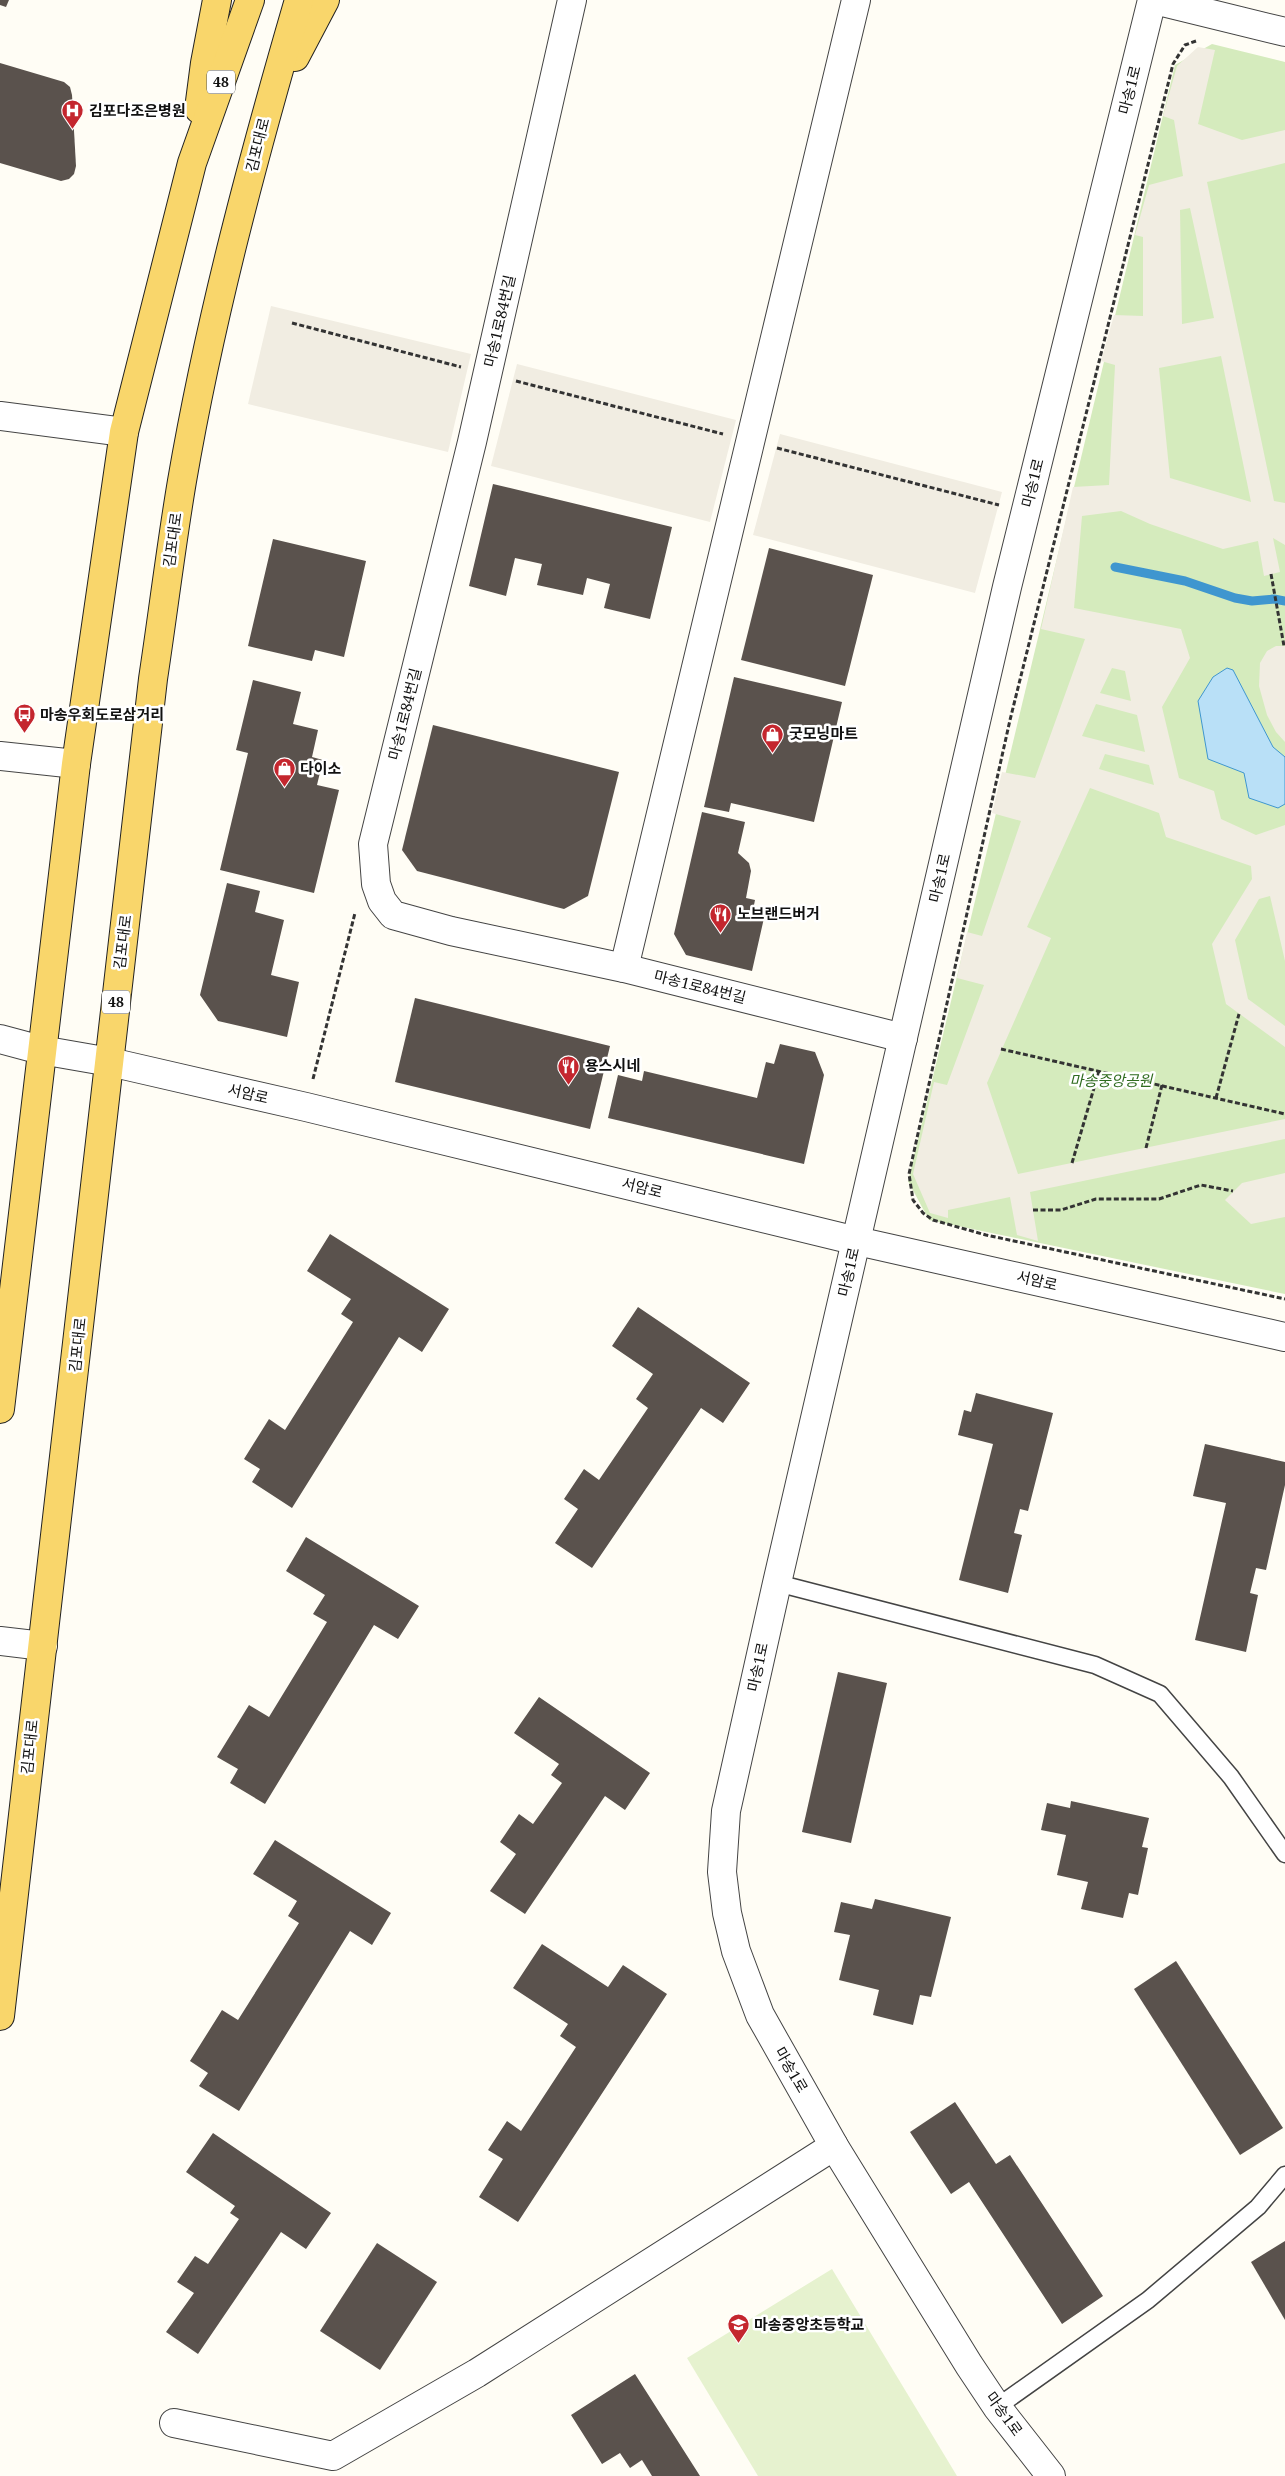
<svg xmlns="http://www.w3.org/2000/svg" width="1285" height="2476" font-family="'Noto Serif','Noto Sans KR',serif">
	<rect width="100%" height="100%" fill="#fffdf5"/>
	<path fill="#d5ebbd" d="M 1212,44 L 1285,62 L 1285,1294 L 929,1220 L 908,1181 L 1175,65 Z"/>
	<path fill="#e6f2cf" d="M 832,2269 L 957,2476 L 758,2476 L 687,2358 Z"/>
	<g fill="#f1ede2" fill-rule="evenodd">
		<path d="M 1198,47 L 1215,50 L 1198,124 L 1242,140 L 1285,130 L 1285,163 L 1207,182 L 1274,501 L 1285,503 L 1285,545 L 1273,538 L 1280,572 L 1264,576 L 1258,541 L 1223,549 L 1150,524 L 1121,511 L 1082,516 L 1074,608 L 1181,629 L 1190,658 L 1162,707 L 1179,778 L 1214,791 L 1221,819 L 1256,835 L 1285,825 L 1285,961 L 1270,896 L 1259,899 L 1235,940 L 1248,999 L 1285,1026 L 1285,1047 L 1226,1004 L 1212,944 L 1252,879 L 1251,866 L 1166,837 L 1159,813 L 1090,788 L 1027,927 L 1051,938 L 987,1083 L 1018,1174 L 1285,1119 L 1285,1139 L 1030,1192 L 1038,1241 L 1017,1235 L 1010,1197 L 948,1210 L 948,1218 L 930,1213 L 913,1174 L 934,1082 L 947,1085 L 984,985 L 957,978 L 967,932 L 982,936 L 1021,821 L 992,813 L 1002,772 L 1035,778 L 1085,639 L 1041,629 L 1073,487 L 1109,485 L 1115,365 L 1101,361 L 1114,315 L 1143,316 L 1143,237 L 1135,235 L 1149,185 L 1183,176 L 1174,120 L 1163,116 L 1177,66 ZM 1190,208 L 1214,318 L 1182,324 L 1180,210 ZM 1221,356 L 1251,502 L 1170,478 L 1159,368 ZM 1112,668 L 1125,671 L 1131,701 L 1100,693 ZM 1096,704 L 1137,715 L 1145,752 L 1082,736 ZM 1105,754 L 1149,765 L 1154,785 L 1099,769 Z"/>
		<path d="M 271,306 L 471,354 L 448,452 L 248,404 Z"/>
		<path d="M 517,364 L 736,420 L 710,522 L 491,466 Z"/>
		<path d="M 780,434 L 1002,492 L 975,593 L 753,535 Z"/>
		<path d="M 1276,646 L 1285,646 L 1285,742 L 1276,732 L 1267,715 L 1259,686 L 1260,663 L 1267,651 Z"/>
		<path d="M 1285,1173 L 1285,1217 L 1251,1224 L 1225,1200 L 1242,1183 Z"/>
	</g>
	<path fill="#b9e0f7" stroke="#3f96cf" d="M 1227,668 L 1233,670 L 1273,747 L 1285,757 L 1285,804 L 1278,808 L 1249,798 L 1244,773 L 1208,759 L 1198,701 L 1213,677 Z"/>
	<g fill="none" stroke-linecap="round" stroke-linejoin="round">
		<path stroke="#3f96cf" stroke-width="9" d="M 1115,567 L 1185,581 L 1235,598 L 1252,601 L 1274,599 L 1285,601"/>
	</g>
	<g fill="#5a524d">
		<path d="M 0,0 L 9,0 L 6,7 L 0,5 Z"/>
		<path d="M 0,63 L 64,82 L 70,87 L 72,95 L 76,166 L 74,174 L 69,179 L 61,181 L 0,163 Z"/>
		<path d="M 493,484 L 672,527 L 650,619 L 604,608 L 610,584 L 587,578 L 583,595 L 537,585 L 542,564 L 515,558 L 506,596 L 469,586 Z"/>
		<path d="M 273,539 L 366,561 L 344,657 L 315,650 L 312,661 L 248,646 Z"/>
		<path d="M 769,548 L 873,575 L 845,686 L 741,660 Z"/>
		<path d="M 734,677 L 842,702 L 814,822 L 731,803 L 729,812 L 704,807 Z"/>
		<path d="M 253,680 L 301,692 L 293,724 L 318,730 L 312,757 L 323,760 L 317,785 L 339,790 L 314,893 L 220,870 L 248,753 L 236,750 Z"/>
		<path d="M 433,725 L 619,772 L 588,896 L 564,909 L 417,871 L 402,850 Z"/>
		<path d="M 702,812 L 745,822 L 738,853 L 749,863 L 751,871 L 746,898 L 755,900 L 752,915 L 764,918 L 752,971 L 686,955 L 674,934 Z"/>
		<path d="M 227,883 L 260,891 L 255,912 L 284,920 L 271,975 L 299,982 L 287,1037 L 218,1021 L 200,995 Z"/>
		<path d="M 415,998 L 610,1046 L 590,1129 L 395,1082 Z"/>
		<path d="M 780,1044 L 815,1052 L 824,1075 L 804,1164 L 608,1118 L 618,1075 L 642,1081 L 644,1071 L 757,1098 L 766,1062 L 774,1064 Z"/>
		<path d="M 330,1234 L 449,1309 L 422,1352 L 399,1337 L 292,1508 L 252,1482 L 260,1469 L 244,1459 L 269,1419 L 285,1430 L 353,1322 L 341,1314 L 351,1299 L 307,1271 Z"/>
		<path d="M 638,1307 L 750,1383 L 723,1423 L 701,1408 L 592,1568 L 555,1543 L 578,1509 L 564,1499 L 584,1469 L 599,1480 L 648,1408 L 636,1399 L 653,1374 L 612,1346 Z"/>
		<path d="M 976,1393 L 1053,1413 L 1028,1511 L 1020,1509 L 1014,1533 L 1022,1535 L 1008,1593 L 959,1580 L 993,1444 L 958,1435 L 964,1410 L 971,1412 Z"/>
		<path d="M 1205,1444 L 1285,1462 L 1285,1485 L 1266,1570 L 1256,1568 L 1250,1593 L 1258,1595 L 1246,1652 L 1195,1640 L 1226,1503 L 1193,1496 Z"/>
		<path d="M 306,1537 L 419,1606 L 398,1639 L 374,1625 L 265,1804 L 230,1783 L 238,1769 L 217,1757 L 249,1705 L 269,1717 L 327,1622 L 313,1614 L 325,1595 L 286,1571 Z"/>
		<path d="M 838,1672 L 887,1683 L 851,1843 L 802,1832 Z"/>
		<path d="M 539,1697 L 650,1773 L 625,1810 L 605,1796 L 525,1914 L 490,1891 L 516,1854 L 500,1842 L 519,1814 L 533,1824 L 562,1783 L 551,1775 L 559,1764 L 514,1733 Z"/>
		<path d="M 1071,1801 L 1149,1818 L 1142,1847 L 1148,1848 L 1138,1895 L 1129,1893 L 1123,1918 L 1081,1909 L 1088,1882 L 1057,1875 L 1066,1835 L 1041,1830 L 1047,1803 L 1070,1808 Z"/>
		<path d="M 275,1840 L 391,1913 L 372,1945 L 350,1931 L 239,2111 L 199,2086 L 208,2073 L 190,2061 L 222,2010 L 238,2020 L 299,1923 L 288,1916 L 297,1901 L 253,1874 Z"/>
		<path d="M 875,1899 L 951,1917 L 931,1997 L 920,1995 L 913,2025 L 873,2015 L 879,1990 L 839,1980 L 850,1935 L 834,1932 L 841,1902 L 872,1909 Z"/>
		<path d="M 542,1944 L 608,1987 L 623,1965 L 667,1994 L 518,2222 L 479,2197 L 503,2159 L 488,2150 L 507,2121 L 521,2131 L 576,2047 L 560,2036 L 568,2024 L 513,1988 Z"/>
		<path d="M 1176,1961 L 1283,2128 L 1240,2155 L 1134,1989 Z"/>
		<path d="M 955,2102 L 996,2164 L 1010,2155 L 1103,2296 L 1062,2324 L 969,2182 L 951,2194 L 910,2132 Z"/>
		<path d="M 213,2133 L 331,2213 L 306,2249 L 281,2232 L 198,2354 L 166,2332 L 194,2293 L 177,2282 L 195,2256 L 208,2264 L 239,2219 L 230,2213 L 235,2206 L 186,2172 Z"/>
		<path d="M 1285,2241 L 1285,2320 L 1251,2262 Z"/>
		<path d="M 377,2243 L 437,2282 L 380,2370 L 320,2331 Z"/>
		<path d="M 635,2374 L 700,2476 L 652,2476 L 642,2460 L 630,2468 L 620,2453 L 602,2464 L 571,2415 Z"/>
	</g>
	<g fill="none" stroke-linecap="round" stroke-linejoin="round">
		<defs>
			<g id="service">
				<path d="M 777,1583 L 1095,1665 L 1160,1694 L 1231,1777 L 1285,1854"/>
				<path d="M 997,2407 L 1148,2300 L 1258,2207 L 1285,2175"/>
			</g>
			<g id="minor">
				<path d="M 572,0 L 472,442 L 373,844 L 376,884 L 382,901 L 393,915 L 451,931 L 624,968 L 903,1038"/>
				<path d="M 1154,0 L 1285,32"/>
				<path d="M 0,416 L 124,432"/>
				<path d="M 0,756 L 76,764"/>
				<path d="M 624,968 L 856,0"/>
				<path d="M 0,1641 L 43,1646"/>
				<path d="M 174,2423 L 333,2456 L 477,2373 L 834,2146"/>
			</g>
			<g id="tertiary">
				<path d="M 0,1039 L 41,1050 L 110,1062 L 306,1107 L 857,1241 L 1285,1337"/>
				<path d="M 1051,2476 L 997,2407 L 969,2365 L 834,2146 L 760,2015 L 736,1951 L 727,1913 L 722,1872 L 726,1811 L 777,1583 L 1007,587 L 1152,0"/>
			</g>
			<g id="primary">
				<path d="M 295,57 L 325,0"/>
				<path d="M 199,109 L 205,63 L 217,0"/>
				<path d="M 0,1409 L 76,764 L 124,432 L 192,163 L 250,0"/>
				<path d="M 0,2016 L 153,679 C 163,613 171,546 182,481 C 210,318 253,158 299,0"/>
			</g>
		</defs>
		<use href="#service" stroke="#444" stroke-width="19"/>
		<use href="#minor" stroke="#444" stroke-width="30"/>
		<use href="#tertiary" stroke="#444" stroke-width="30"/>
		<use href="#primary" stroke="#222" stroke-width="30"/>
		<g stroke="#333" stroke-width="3" stroke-dasharray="5 2.5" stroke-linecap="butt">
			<path d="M 1196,41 L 1185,45 L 1173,64 L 1010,720 L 909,1174 L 913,1200 L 923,1213 L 933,1220 L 986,1235 L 1285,1299"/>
			<path d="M 292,323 L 461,367"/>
			<path d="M 516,381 L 723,434"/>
			<path d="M 777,448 L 999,505"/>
			<path d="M 1271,574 L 1284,646"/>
			<path d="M 1001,1049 L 1285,1114"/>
			<path d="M 313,1079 L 355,913"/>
			<path d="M 1216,1098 L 1239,1014"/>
			<path d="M 1146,1148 L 1162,1085"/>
			<path d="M 1072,1163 L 1099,1071"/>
			<path d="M 1033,1210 L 1061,1210 L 1096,1199 L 1159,1199 L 1201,1185 L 1233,1191"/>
		</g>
		<use href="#service" stroke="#fff" stroke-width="16"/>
		<use href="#minor" stroke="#fff" stroke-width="28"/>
		<use href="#tertiary" stroke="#fff" stroke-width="28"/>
		<use href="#primary" stroke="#f9d66b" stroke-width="28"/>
	</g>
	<defs>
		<symbol id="hospital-pin" viewBox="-11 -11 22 30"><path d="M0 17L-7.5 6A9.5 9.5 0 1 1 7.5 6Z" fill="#c4262e" stroke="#fff"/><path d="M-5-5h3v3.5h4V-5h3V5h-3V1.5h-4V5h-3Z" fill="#fff"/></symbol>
		<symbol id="bus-pin" viewBox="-11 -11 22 30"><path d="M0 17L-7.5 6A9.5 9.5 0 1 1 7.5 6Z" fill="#c4262e" stroke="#fff"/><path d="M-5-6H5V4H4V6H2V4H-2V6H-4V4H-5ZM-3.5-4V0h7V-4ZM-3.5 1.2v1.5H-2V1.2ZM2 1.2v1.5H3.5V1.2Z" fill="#fff"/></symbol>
		<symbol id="shop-pin" viewBox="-11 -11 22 30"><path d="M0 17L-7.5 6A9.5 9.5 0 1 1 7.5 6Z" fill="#c4262e" stroke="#fff"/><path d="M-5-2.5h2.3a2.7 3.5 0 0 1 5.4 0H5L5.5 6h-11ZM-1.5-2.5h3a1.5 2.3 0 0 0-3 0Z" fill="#fff"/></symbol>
		<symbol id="restaurant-pin" viewBox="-11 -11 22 30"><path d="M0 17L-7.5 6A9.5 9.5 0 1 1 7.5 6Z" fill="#c4262e" stroke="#fff"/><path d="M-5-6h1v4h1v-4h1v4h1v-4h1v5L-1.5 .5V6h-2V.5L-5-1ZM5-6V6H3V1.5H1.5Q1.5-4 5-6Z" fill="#fff"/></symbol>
		<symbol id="school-pin" viewBox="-11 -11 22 30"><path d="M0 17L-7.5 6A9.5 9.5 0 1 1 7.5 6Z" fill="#c4262e" stroke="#fff"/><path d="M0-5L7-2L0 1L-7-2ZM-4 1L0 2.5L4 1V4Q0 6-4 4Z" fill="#fff"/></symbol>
	</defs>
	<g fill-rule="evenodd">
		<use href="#hospital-pin" x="60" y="98" width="25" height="34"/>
		<use href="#bus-pin" x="12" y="702" width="25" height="34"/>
		<use href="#shop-pin" x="760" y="722" width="25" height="34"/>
		<use href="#shop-pin" x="272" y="756" width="25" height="34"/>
		<use href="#restaurant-pin" x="708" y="902" width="25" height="34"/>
		<use href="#restaurant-pin" x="556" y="1054" width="25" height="34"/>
		<use href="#school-pin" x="726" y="2312" width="25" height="34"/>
	</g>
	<g text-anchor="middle" stroke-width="5" stroke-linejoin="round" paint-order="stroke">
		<g fill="#fff" stroke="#585858" stroke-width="1">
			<rect x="207" y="70.5" width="28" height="23" rx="4"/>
			<rect x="102" y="990.5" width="28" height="23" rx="4"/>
		</g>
		<g font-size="14" font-weight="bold" fill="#111">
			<text x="221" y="87">48</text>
			<text x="116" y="1007">48</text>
		</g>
		<g font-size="15" fill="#111" stroke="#fff">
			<text transform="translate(1130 90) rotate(-76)" y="5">마송1로</text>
			<text transform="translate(258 145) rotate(-76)" y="5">김포대로</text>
			<text transform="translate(500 321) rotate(-77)" y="5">마송1로84번길</text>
			<text transform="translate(1033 483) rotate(-76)" y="5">마송1로</text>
			<text transform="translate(173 540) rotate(-82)" y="5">김포대로</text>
			<text transform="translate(405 714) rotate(-76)" y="5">마송1로84번길</text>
			<text transform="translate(940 878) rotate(-77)" y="5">마송1로</text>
			<text transform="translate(123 942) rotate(-83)" y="5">김포대로</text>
			<text transform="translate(700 987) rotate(14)" y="5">마송1로84번길</text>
			<text transform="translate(248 1094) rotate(13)" y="5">서암로</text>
			<text transform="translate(642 1188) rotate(14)" y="5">서암로</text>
			<text transform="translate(849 1272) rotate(-77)" y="5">마송1로</text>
			<text transform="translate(1037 1281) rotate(13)" y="5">서암로</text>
			<text transform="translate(78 1345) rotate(-84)" y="5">김포대로</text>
			<text transform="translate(758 1667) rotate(-78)" y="5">마송1로</text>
			<text transform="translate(30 1747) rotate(-84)" y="5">김포대로</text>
			<text transform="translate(791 2070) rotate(60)" y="5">마송1로</text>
			<text transform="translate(1004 2414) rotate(54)" y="5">마송1로</text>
		</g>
		<g font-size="15" font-weight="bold" fill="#111" stroke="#fff" text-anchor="start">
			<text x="89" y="116">김포다조은병원</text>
			<text x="40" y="720">마송우회도로삼거리</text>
			<text x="789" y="739">굿모닝마트</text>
			<text x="300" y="774">다이소</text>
			<text x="737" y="919">노브랜드버거</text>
			<text x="585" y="1071">용스시네</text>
			<text x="754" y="2330">마송중앙초등학교</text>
		</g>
		<g font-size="15" font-style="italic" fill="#2f6b1f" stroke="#fff">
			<text x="1111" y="1086">마송중앙공원</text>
		</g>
	</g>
</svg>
